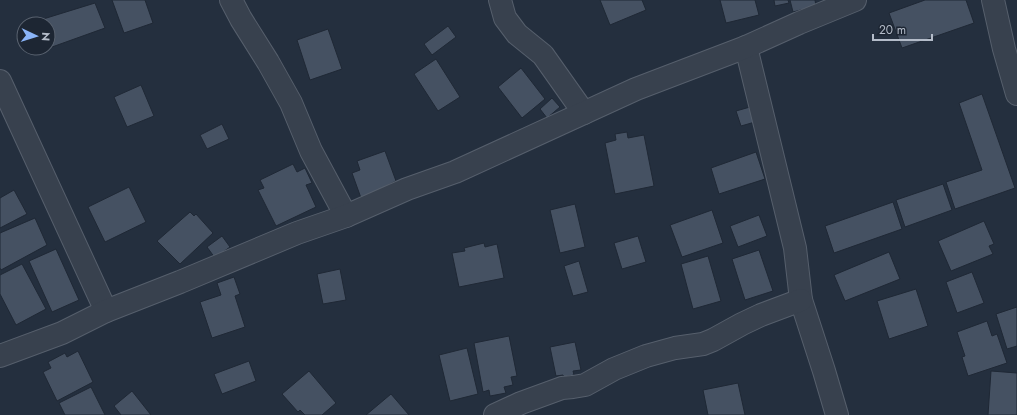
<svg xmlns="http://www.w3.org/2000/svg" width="1017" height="415" font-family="Jost,sans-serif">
	<rect width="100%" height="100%" fill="#242f3e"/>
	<g fill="#455162" stroke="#1f2835">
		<path d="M 112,0 L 145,0 L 153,23 L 124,33 Z"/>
		<path d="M 600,0 L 642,0 L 646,10 L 610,25 Z"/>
		<path d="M 720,0 L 755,0 L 759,15 L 726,23 Z"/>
		<path d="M 774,0 L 788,0 L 789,3 L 775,6 Z"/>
		<path d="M 790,0 L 815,0 L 816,6 L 793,12 Z"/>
		<path d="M 925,0 L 966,0 L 974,23 L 902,48 L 889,13 Z"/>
		<path d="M 95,3 L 105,28 L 52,47 L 48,39 L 48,24 L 42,24 L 40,20 Z"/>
		<path d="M 448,26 L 456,37 L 432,55 L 424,44 Z"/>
		<path d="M 328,29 L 342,69 L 310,80 L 297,40 Z"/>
		<path d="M 436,59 L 460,97 L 438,111 L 414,74 Z"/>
		<path d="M 521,68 L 545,99 L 522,118 L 498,87 Z"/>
		<path d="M 141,85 L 154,116 L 127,127 L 114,97 Z"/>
		<path d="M 982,94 L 1015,188 L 955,209 L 946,182 L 982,170 L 959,103 Z"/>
		<path d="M 552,98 L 560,107 L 547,118 L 540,109 Z"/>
		<path d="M 750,107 L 755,122 L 741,126 L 736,111 Z"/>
		<path d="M 222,124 L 229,139 L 207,149 L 200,135 Z"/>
		<path d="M 627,132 L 628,138 L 644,135 L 654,186 L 615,194 L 605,143 L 616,140 L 615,134 Z"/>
		<path d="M 385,151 L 396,181 L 369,195 L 361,198 L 352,173 L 360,170 L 357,161 Z"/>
		<path d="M 756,152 L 765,179 L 719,194 L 711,168 Z"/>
		<path d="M 293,164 L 297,172 L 305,168 L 312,183 L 306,185 L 316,207 L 276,226 L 258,190 L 264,188 L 260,180 Z"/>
		<path d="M 943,184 L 952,210 L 905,227 L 896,200 Z"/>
		<path d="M 129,187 L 146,222 L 105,242 L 88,207 Z"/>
		<path d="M 14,190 L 27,214 L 0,228 L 0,198 Z"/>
		<path d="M 893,202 L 902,229 L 834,253 L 825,226 Z"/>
		<path d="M 575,204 L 585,247 L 560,253 L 550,210 Z"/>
		<path d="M 712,210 L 723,243 L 682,257 L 670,225 Z"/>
		<path d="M 190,212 L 194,216 L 196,214 L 213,233 L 180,264 L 157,241 Z"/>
		<path d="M 759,215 L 767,236 L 738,247 L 730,226 Z"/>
		<path d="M 35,218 L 47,245 L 1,270 L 0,268 L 0,233 Z"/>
		<path d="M 984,221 L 994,244 L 989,246 L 993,254 L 951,271 L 938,241 Z"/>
		<path d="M 222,236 L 230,247 L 215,258 L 207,247 Z"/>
		<path d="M 638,236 L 646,262 L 622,269 L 614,243 Z"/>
		<path d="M 484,243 L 485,247 L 497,244 L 504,278 L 459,287 L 452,253 L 465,251 L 464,248 Z"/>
		<path d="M 56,249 L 79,300 L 52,312 L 29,261 Z"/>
		<path d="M 759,250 L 773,291 L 745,300 L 732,259 Z"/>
		<path d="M 889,252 L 900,279 L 845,301 L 834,275 Z"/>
		<path d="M 708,256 L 721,301 L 693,309 L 681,264 Z"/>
		<path d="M 579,261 L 588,292 L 573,296 L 564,266 Z"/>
		<path d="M 22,264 L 46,309 L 16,325 L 0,294 L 0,275 Z"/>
		<path d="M 340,269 L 346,300 L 323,304 L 317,274 Z"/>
		<path d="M 972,272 L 984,303 L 957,313 L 946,282 Z"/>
		<path d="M 234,277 L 240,294 L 235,296 L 245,327 L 212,338 L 200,302 L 221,295 L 217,283 Z"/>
		<path d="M 916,289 L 928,326 L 889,339 L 877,301 Z"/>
		<path d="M 1017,307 L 1017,346 L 1007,349 L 996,314 Z"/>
		<path d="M 987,321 L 992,336 L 997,334 L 1007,363 L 968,376 L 962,357 L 965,356 L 957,332 Z"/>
		<path d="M 509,336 L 517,376 L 511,377 L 513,385 L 504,387 L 506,393 L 490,396 L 489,390 L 483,392 L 474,343 Z"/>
		<path d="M 575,342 L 581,370 L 573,371 L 574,375 L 564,377 L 563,375 L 556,376 L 550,347 Z"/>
		<path d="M 467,348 L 478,394 L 450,401 L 439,355 Z"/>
		<path d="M 78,351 L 93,382 L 57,401 L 43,372 L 51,368 L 48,362 L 65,353 L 67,357 Z"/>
		<path d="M 249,361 L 256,381 L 222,394 L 214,374 Z"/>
		<path d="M 309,371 L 336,403 L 322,415 L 305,415 L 300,410 L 298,412 L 282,394 Z"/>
		<path d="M 991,371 L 1017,373 L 1017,415 L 988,415 Z"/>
		<path d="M 738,383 L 745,415 L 708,415 L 703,390 Z"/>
		<path d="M 91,387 L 105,415 L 65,415 L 59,403 Z"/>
		<path d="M 132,391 L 151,415 L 121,415 L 114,406 Z"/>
		<path d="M 391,394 L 409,415 L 366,415 Z"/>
	</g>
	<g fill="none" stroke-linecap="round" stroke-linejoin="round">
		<defs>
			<g id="minor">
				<path d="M 231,0 L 241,19 L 268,62 L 291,103 L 311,151 L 346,216"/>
				<path d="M 500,0 L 505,18 L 517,34 L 543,55 L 584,113"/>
				<path d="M 993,0 L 1004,49 L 1017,94"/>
				<path d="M 746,47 L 795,248 L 801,300 L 824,371 L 837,415"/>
				<path d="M 0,81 L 106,311"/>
				<path d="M 0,356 L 62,333 L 106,311 L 180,282 L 297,233 L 346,216 L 407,189 L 455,172 L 636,89 L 746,47 L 799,23 L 855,0"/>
				<path d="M 495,415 L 521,403 L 562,388 L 573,387 L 585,385 L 614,369 L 646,356 L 675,348 L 703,344 L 713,340 L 742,324 L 761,315 L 801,300"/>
			</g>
		</defs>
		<use href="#minor" stroke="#565f6c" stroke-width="24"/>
		<use href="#minor" stroke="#38414e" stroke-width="22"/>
	</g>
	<g transform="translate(36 36) rotate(94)"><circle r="19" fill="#1d2633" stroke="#59626f"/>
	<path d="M0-3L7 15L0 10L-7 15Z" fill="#8ab4f8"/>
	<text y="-6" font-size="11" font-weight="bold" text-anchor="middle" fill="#b4bcc9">N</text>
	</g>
	<path d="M873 34v6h59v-6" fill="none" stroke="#b4bcc9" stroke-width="2"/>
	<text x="879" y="34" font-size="12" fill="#b4bcc9" stroke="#1d2633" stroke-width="3" paint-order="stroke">20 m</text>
</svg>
